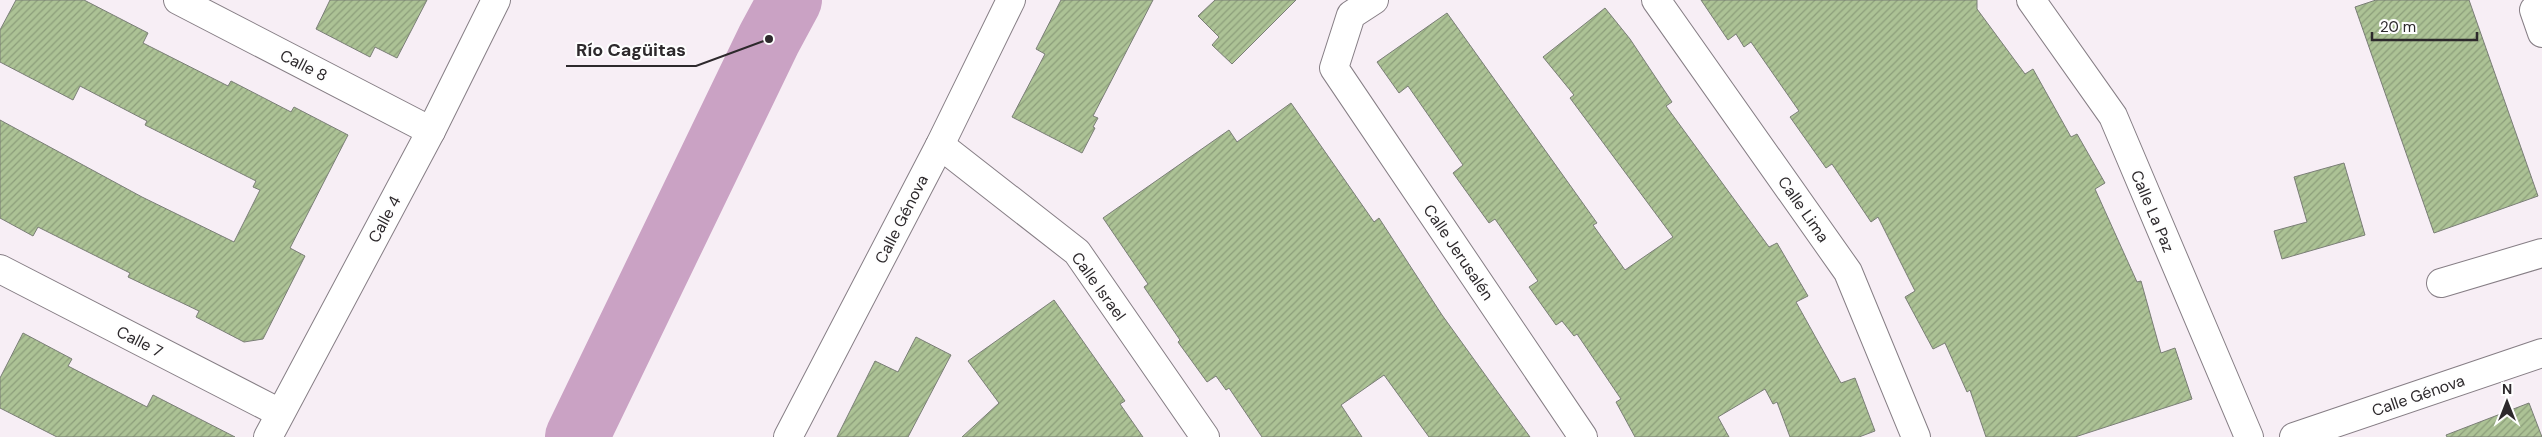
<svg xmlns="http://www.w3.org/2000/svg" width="2542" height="437" font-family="'DM Sans',sans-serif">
	<defs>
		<pattern id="building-hatch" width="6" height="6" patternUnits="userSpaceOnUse" patternTransform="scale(1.25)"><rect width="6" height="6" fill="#acc295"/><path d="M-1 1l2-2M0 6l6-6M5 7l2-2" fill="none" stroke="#8c9e7a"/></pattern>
	</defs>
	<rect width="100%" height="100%" fill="#f7eef5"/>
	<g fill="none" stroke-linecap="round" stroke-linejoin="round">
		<path stroke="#caa2c4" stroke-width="64" d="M 577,437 L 769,39 L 790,0"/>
	</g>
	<g fill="url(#building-hatch)" stroke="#7a7e76">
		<path d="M 16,0 L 84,0 L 148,33 L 143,43 L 228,86 L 231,81 L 291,112 L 294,107 L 348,135 L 290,248 L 305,256 L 263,339 L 244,342 L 196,317 L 199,311 L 128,277 L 130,273 L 38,227 L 33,236 L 0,218 L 0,120 L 142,197 L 234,242 L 260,190 L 253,187 L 256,181 L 145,125 L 147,121 L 80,86 L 73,100 L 0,62 L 0,30 Z"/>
		<path d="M 330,0 L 427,0 L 397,58 L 375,47 L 370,57 L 316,29 Z"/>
		<path d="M 1061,0 L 1153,0 L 1093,116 L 1098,118 L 1093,127 L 1095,128 L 1082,153 L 1012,117 L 1045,54 L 1036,49 Z"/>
		<path d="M 1215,0 L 1296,0 L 1232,64 L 1212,45 L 1219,37 L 1198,16 Z"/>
		<path d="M 1701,0 L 1977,0 L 1977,9 L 2025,74 L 2033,69 L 2071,137 L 2077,134 L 2105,183 L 2095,189 L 2137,282 L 2141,281 L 2161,353 L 2175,348 L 2192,399 L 2075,437 L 1986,437 L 1970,390 L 1967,392 L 1945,343 L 1933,349 L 1905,297 L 1915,291 L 1878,217 L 1871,222 L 1832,164 L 1826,168 L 1790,117 L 1799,111 L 1751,42 L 1744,47 L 1736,34 L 1728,40 Z"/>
		<path d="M 2376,0 L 2469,0 L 2538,196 L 2434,233 L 2355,7 Z"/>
		<path d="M 1605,8 L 1630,39 L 1672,102 L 1666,106 L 1769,247 L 1777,243 L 1808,296 L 1796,302 L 1841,383 L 1855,378 L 1875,431 L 1859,437 L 1790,437 L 1777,402 L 1773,404 L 1765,389 L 1718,417 L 1729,437 L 1635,437 L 1616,402 L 1621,399 L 1577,334 L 1574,336 L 1562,321 L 1556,325 L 1529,287 L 1538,281 L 1495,219 L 1489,223 L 1453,173 L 1463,165 L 1408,86 L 1399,93 L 1377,62 L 1447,13 L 1597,223 L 1593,225 L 1625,270 L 1673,237 L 1570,98 L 1574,95 L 1543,57 Z"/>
		<path d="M 1291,103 L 1374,222 L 1379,218 L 1442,315 L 1530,437 L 1429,437 L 1384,375 L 1341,405 L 1362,437 L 1262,437 L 1229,388 L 1226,390 L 1216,376 L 1207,382 L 1178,342 L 1180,340 L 1144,287 L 1148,284 L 1103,218 L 1229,130 L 1237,142 Z"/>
		<path d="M 2344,163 L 2365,235 L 2282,259 L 2274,231 L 2307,222 L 2294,177 Z"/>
		<path d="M 1054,300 L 1125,401 L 1120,404 L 1143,437 L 962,437 L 999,403 L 968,361 Z"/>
		<path d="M 23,333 L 72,359 L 68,366 L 147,407 L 153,395 L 235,437 L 57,437 L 0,408 L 0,378 Z"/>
		<path d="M 916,337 L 951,355 L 908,437 L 837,437 L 875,361 L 898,372 Z"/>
		<path d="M 2529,403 L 2542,437 L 2447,437 L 2446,435 Z"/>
	</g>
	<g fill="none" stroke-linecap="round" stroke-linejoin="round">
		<defs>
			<g id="minor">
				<path d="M 178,0 L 431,131"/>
				<path d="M 1374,0 L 1351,15 L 1334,68 L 1583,437"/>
				<path d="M 1656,0 L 1848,272 L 1916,437"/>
				<path d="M 2031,0 L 2113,116 L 2249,437"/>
				<path d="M 2534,10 L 2542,33"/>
				<path d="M 940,145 L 1077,252 L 1205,437"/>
				<path d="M 0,269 L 280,413"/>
				<path d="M 2441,283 L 2542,253"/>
				<path d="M 268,437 L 431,131 L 496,0"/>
				<path d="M 788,437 L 940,145 L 1011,0"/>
				<path d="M 2294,437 L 2542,353"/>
			</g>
		</defs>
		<use href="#minor" stroke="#867e85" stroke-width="30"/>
		<use href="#minor" stroke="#fff" stroke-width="28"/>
	</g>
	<g text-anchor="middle" stroke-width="4" stroke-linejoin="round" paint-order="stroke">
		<g font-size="16" fill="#2d292c" stroke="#fefefe">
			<text transform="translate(304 65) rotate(27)" y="6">Calle 8</text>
			<text transform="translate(1804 209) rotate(55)" y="6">Calle Lima</text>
			<text transform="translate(2153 211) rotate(67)" y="6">Calle La Paz</text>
			<text transform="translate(384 219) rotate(-62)" y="6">Calle 4</text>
			<text transform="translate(901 219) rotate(-63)" y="6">Calle Génova</text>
			<text transform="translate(1459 252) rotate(56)" y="6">Calle Jerusalén</text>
			<text transform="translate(1099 286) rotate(54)" y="6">Calle Israel</text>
			<text transform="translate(140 341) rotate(27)" y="6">Calle 7</text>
			<text transform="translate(2418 395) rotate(-19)" y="6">Calle Génova</text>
		</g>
	</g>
	<path fill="none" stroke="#2d292c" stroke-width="2" d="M769 39L696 66H566"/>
	<circle fill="#2d292c" stroke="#fefefe" stroke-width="2" cx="769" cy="39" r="5"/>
	<g font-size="18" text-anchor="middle" font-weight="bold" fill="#2d292c" stroke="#fefefe" stroke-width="4" stroke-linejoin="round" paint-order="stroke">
		<text x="631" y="56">Río Cagüitas</text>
	</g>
	<g transform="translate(2507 402)" stroke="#fefefe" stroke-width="4" paint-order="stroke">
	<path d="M0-4L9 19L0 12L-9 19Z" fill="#2d292c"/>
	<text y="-8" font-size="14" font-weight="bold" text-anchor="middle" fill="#2d292c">N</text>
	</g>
	<path d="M2372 32v8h105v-8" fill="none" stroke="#2d292c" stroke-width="2.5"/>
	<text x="2380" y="32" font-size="15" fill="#2d292c" stroke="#fefefe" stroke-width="4" paint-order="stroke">20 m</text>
</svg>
